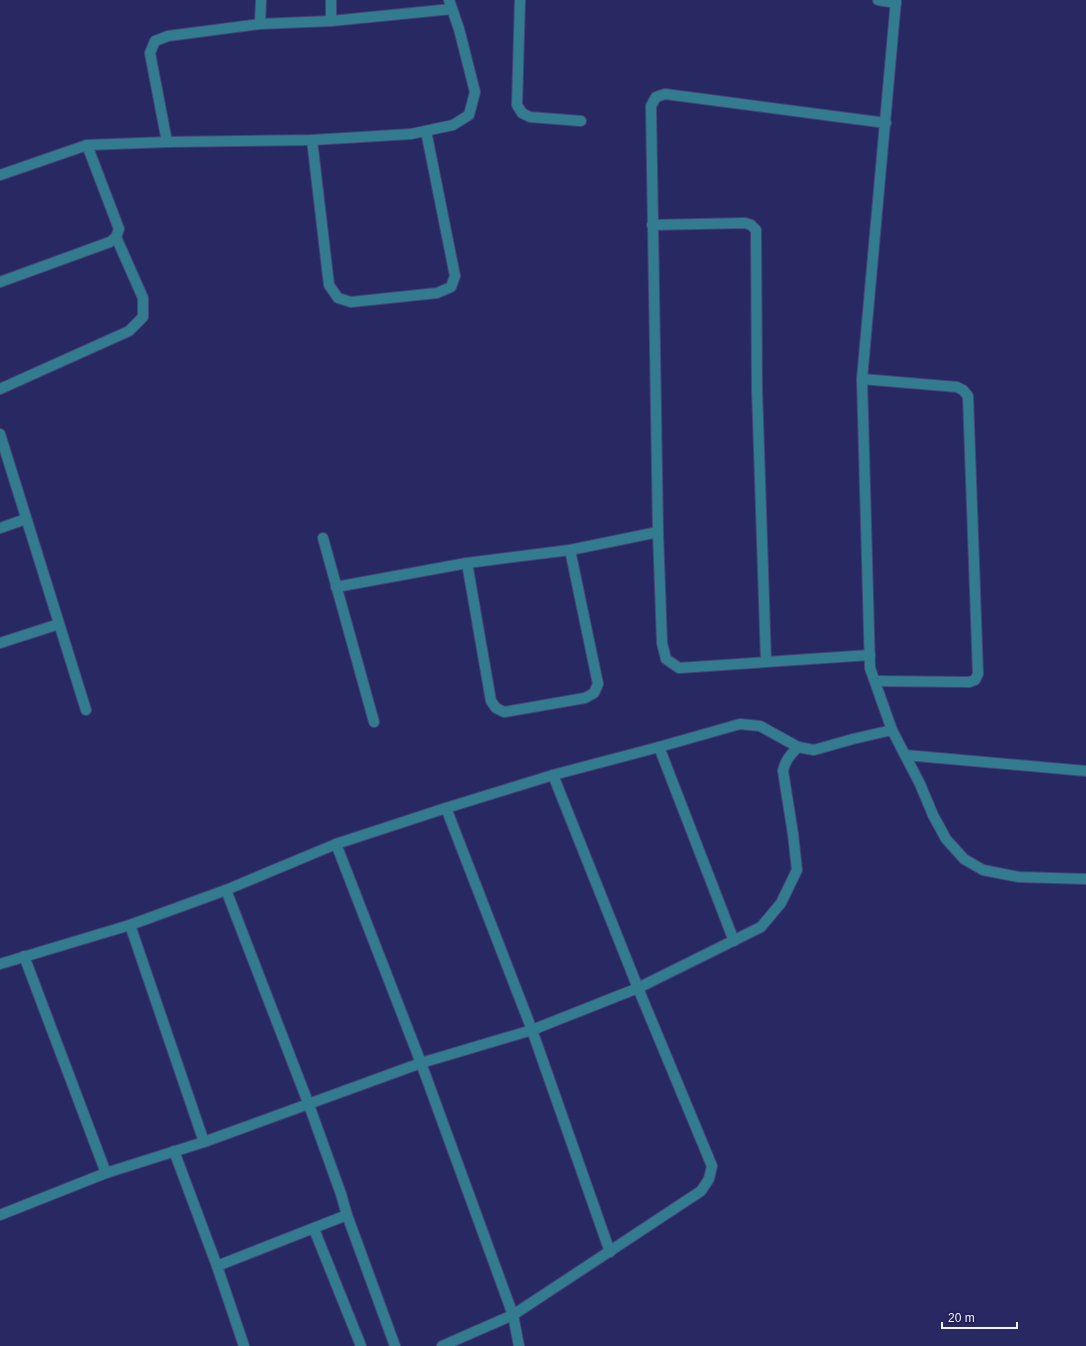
<svg xmlns="http://www.w3.org/2000/svg" width="1086" height="1346" font-family="Helvetica,sans-serif">
	<rect width="100%" height="100%" fill="#282963"/>
	<g fill="none" stroke-linecap="round" stroke-linejoin="round">
		<defs>
			<g id="minor">
				<path d="M 520,0 L 517,105 L 522,113 L 530,117 L 581,121"/>
				<path d="M 878,0 L 896,3"/>
				<path d="M 331,21 L 331,0"/>
				<path d="M 260,24 L 261,0"/>
				<path d="M 312,140 L 329,285 L 338,298 L 351,302 L 437,293 L 451,287 L 455,276 L 426,131"/>
				<path d="M 167,142 L 150,53 L 155,41 L 168,36 L 260,24 L 331,21 L 452,9"/>
				<path d="M 0,175 L 87,145 L 167,142 L 312,140 L 411,134 L 453,125 L 469,115 L 475,92 L 459,29 L 449,0"/>
				<path d="M 652,225 L 745,223 L 751,225 L 756,230 L 757,389 L 766,661"/>
				<path d="M 0,282 L 110,242 L 116,237 L 119,229 L 87,145"/>
				<path d="M 862,379 L 957,387 L 963,390 L 968,396 L 978,674 L 975,680 L 969,682 L 875,681"/>
				<path d="M 0,389 L 129,331 L 143,317 L 143,298 L 116,237"/>
				<path d="M 0,434 L 86,710"/>
				<path d="M 0,528 L 26,519"/>
				<path d="M 323,538 L 374,722"/>
				<path d="M 467,563 L 491,701 L 496,708 L 504,712 L 585,698 L 594,693 L 598,684 L 570,550"/>
				<path d="M 336,587 L 467,563 L 570,550 L 658,532"/>
				<path d="M 0,643 L 59,624"/>
				<path d="M 870,655 L 679,668 L 666,659 L 662,643 L 658,532 L 651,106 L 656,97 L 665,94 L 886,123"/>
				<path d="M 892,730 L 870,668 L 862,379 L 896,0"/>
				<path d="M 659,747 L 734,941"/>
				<path d="M 905,755 L 1086,771"/>
				<path d="M 446,808 L 532,1030 L 610,1252"/>
				<path d="M 336,844 L 421,1063 L 513,1315 L 519,1346"/>
				<path d="M 226,890 L 309,1105 L 341,1194 L 347,1215 L 395,1346"/>
				<path d="M 130,925 L 204,1142"/>
				<path d="M 24,956 L 106,1173"/>
				<path d="M 0,964 L 130,925 L 226,890 L 336,844 L 446,808 L 553,775 L 659,747 L 740,724 L 760,726 L 798,747 L 814,750 L 853,739 L 892,730 L 920,784 L 933,815 L 946,839 L 964,859 L 983,870 L 1019,877 L 1086,879"/>
				<path d="M 174,1151 L 217,1266 L 244,1346"/>
				<path d="M 0,1215 L 106,1173 L 204,1142 L 421,1063 L 532,1030 L 638,988 L 761,927 L 781,903 L 797,870 L 793,834 L 783,771 C 785,761 790,755 798,747"/>
				<path d="M 314,1229 L 361,1346"/>
				<path d="M 217,1266 L 347,1215"/>
				<path d="M 442,1346 L 513,1315 L 701,1191 L 709,1179 L 712,1166 L 638,988 L 553,775"/>
			</g>
		</defs>
		<use href="#minor" stroke="#444578" stroke-width="12"/>
		<use href="#minor" stroke="#337c8f" stroke-width="10"/>
	</g>
	<path d="M942 1322v6h75v-6" fill="none" stroke="#f2f4fb" stroke-width="2"/>
	<text x="948" y="1322" font-size="12" fill="#f2f4fb" stroke="#1f1f57" stroke-width="3" paint-order="stroke">20 m</text>
</svg>
